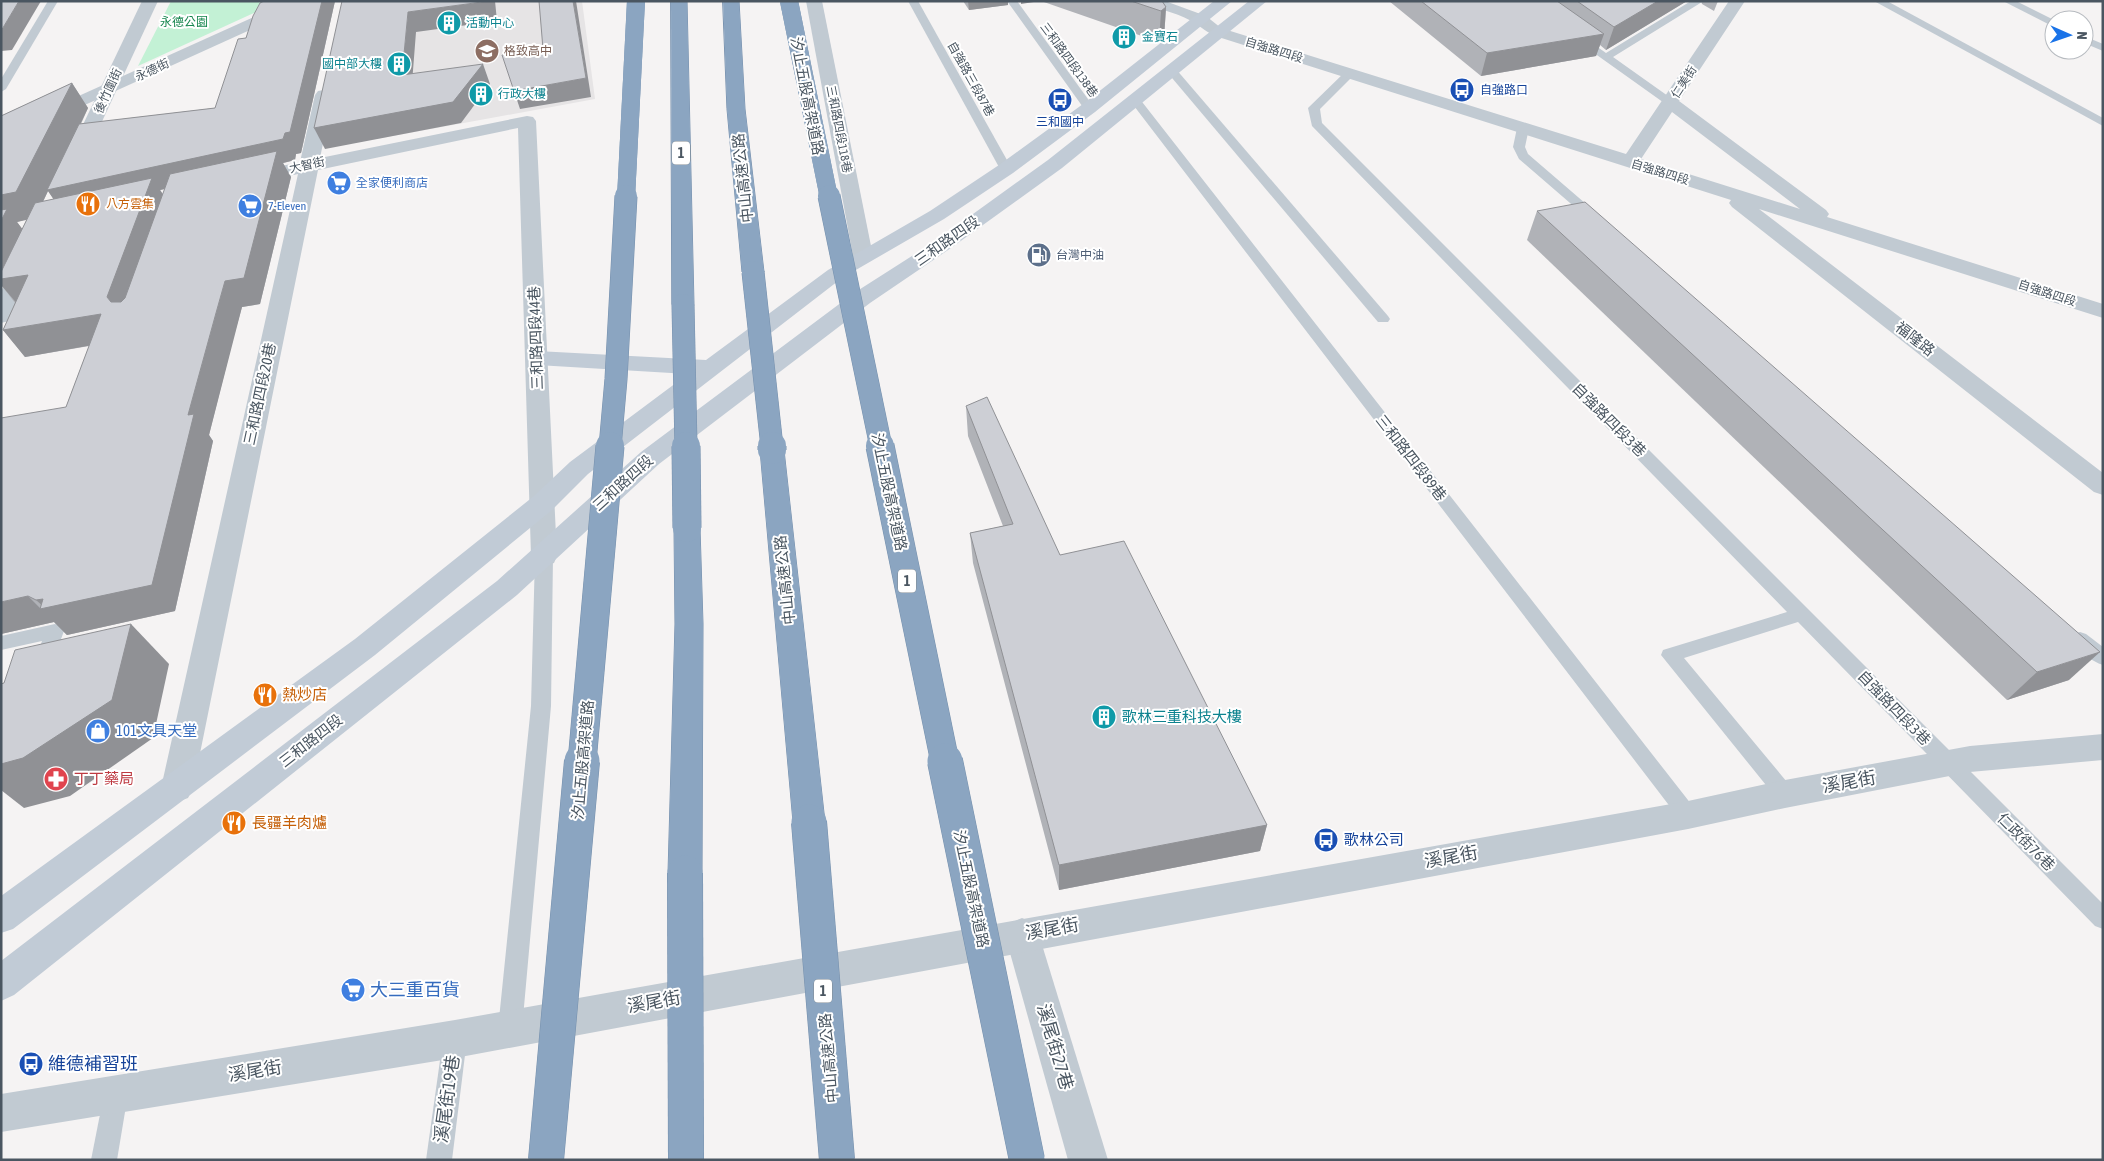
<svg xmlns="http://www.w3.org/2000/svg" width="2104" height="1161" font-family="'Asap Condensed','Noto Sans TC',sans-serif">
	<rect width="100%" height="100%" fill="#f5f3f3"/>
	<path fill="#e6e4e5" d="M 393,1 L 582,1 L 595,99 L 371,140 Z"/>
	<path fill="#c3f1d5" d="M 171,1 L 280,1 L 138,66 Z"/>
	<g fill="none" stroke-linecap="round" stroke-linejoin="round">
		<defs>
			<g id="motorway">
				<path d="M 671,1 L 687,1 L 694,305 L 691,310 L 683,312 L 675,310 L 672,305 Z"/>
				<path d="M 723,1 L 739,1 L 745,109 L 764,272 L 760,276 L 753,278 L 746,276 L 742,272 L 727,109 Z"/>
				<path d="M 772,442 L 781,444 L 784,450 L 825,822 L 820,832 L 809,837 L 798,832 L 793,822 L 760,450 L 763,444 Z"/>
				<path d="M 687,518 L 696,521 L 700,528 L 703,624 L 702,873 L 697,884 L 685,888 L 673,884 L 668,873 L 675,624 L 674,528 L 678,521 Z"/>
			</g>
		</defs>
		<use href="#motorway" stroke="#7690ad" stroke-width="1"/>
		<g fill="#c1cad2" fill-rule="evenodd">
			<path d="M 48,1 L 58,1 L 6,89 L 1,92 L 1,79 Z"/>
			<path d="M 908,1 L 918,1 L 1012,169 L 1010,172 L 1006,173 L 1000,169 Z"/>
			<path d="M 1007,1 L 1017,1 L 1093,106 L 1095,108 L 1093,110 L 1085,110 Z"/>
			<path d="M 1691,1 L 1702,2 L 1613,57 L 1675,101 L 1677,103 L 1675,105 L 1667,105 L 1573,38 L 1578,35 L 1582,36 L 1606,53 Z"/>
			<path d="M 1874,1 L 1887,1 L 2103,118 L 2103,126 Z"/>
			<path d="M 2003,1 L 2016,1 L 2054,20 L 2054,27 Z"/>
			<path d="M 2084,36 L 2103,44 L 2103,51 L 2084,43 Z"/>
			<path d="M 1171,67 L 1175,68 L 1388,316 L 1390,319 L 1388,322 L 1378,322 L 1167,72 L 1166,70 Z"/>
			<path d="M 1350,70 L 1354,71 L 1355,73 L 1354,75 L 1320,109 L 1322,123 L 2103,904 L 2103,929 L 2095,926 L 1798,622 L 1684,658 L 1792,788 L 1795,794 L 1792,800 L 1785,803 L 1778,800 L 1661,655 L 1663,650 L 1787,612 L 1312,126 L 1308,108 L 1346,71 Z"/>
			<path d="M 1135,97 L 1139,98 L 1695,809 L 1698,815 L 1695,821 L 1688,824 L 1681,821 L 1131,102 L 1129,100 Z"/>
			<path d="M 1523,125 L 1529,128 L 1525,147 L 1528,154 L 1600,216 L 1602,219 L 1600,222 L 1592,222 L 1519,159 L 1513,147 L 1517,128 Z"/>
			<path d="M 544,550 L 550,552 L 553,556 L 551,706 L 522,1029 L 518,1037 L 510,1041 L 502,1037 L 498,1029 L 531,706 L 535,556 L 538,552 Z"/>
			<path d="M 55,624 L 61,626 L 64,631 L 50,669 L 43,671 L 36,669 L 34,664 L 42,641 L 1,650 L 1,636 Z"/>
			<path d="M 2080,632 L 2086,634 L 2103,647 L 2103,665 C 2092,662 2076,649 2071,639 L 2074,634 Z"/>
			<path d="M 455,1027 L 463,1031 L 467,1039 L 452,1160 L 426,1160 L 443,1039 L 447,1031 Z"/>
			<path d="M 116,1082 L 125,1085 L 128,1094 L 117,1160 L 91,1160 L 104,1094 L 107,1085 Z"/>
		</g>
		<g fill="#c1cad2" fill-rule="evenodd">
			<path d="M 289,1 L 310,1 L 307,4 L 1,143 L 1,131 Z"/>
			<path d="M 806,1 L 822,1 L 873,256 L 870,260 L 863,262 L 856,260 L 853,256 Z"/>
			<path d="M 1729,1 L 1745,1 L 1679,101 L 1826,210 L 1829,214 L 1827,217 L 2103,304 L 2103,318 L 1759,209 L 2103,473 L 2103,495 L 2094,492 L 1732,207 L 1729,203 L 1731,200 L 1212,35 L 1210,32 L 1212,29 L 1224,29 L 1626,154 ZM 1672,112 L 1800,209 L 1641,159 Z"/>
			<path d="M 324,90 L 330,91 L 333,95 L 320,158 L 527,116 L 533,117 L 536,121 L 557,556 L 554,563 L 544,566 L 534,563 L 531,556 L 518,128 L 318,170 L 193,788 L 188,798 L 177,802 L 166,798 L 161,788 L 298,174 L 252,184 L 245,182 L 242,178 L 245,174 L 300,162 L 315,95 L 318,91 Z"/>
			<path d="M 1022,918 L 1034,923 L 1039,935 L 1108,1160 L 1068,1160 L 1005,935 L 1010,923 Z"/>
		</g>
		<g fill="#c1cad2" fill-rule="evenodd">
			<path d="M 142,1 L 158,1 L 86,156 L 84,160 L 77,162 L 70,160 L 68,156 Z"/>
			<path d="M 1142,1 L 1165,1 L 1206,16 L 1226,32 L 1224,35 C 1212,38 1206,30 1196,24 C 1182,14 1161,10 1145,4 Z"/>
			<path d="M 26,256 L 33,258 L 36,262 L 12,316 L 9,321 L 1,323 L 1,292 L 16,262 L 19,258 Z"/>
			<path d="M 2103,734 L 2103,760 L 1970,772 L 1785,808 L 1688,829 L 455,1058 L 1,1132 L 1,1094 L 455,1020 L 1688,801 L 1785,780 L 1970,746 Z"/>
		</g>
		<g fill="#c1cbd6" fill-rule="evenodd">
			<path d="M 1214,1 L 1232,1 L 1095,112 L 1013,173 L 944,219 L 842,278 L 588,474 L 552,510 L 375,655 L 13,929 L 1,933 L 1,896 L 355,639 L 534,496 L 570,462 L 688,374 L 537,365 L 529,363 L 526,358 L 529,353 L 537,351 L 706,360 L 828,270 L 930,211 L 999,165 L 1083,104 Z"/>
			<path d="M 1249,1 L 1267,1 L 1062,168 L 951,248 L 870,303 L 659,464 L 517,595 L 14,995 L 1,1001 L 1,961 L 497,581 L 641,452 L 854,293 L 937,240 L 1048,160 Z"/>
		</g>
		<use href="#motorway" fill="#8ba5c1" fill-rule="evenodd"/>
		<defs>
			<g id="motorway-bridge-far3">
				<path d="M 789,1 L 829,198"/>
				<path d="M 626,198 L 636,1"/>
			</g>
			<g id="motorway-bridge-far2">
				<path d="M 829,196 L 881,447"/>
				<path d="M 753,272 L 772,447"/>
				<path d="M 683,305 L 686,447"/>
				<path d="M 610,447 L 616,379 L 626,196"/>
			</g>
			<g id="motorway-bridge-far1">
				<path d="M 686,446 L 687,528"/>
				<path d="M 772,446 L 772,450"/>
				<path d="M 880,446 L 945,762"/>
				<path d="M 582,762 L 610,446"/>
			</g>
			<g id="motorway-bridge">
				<path d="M 945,761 L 1027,1160"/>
				<path d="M 809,822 L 837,1160"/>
				<path d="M 685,873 L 686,1160"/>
				<path d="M 546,1160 L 582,761"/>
			</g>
		</defs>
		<use href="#motorway-bridge-far3" stroke="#7690ad" stroke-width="18" stroke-linecap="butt"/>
		<use href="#motorway-bridge-far2" stroke="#7690ad" stroke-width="23" stroke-linecap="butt"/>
		<use href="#motorway-bridge-far1" stroke="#7690ad" stroke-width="29" stroke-linecap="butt"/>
		<use href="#motorway-bridge" stroke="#7690ad" stroke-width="36" stroke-linecap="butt"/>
		<use href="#motorway-bridge-far3" stroke="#8ba5c1" stroke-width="18"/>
		<use href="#motorway-bridge-far2" stroke="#8ba5c1" stroke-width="22"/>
		<use href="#motorway-bridge-far1" stroke="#8ba5c1" stroke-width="28"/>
		<use href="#motorway-bridge" stroke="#8ba5c1" stroke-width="35"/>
	</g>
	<g fill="#b0b2b7" fill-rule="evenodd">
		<path d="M 264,1 L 335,1 L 301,153 L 296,154 L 295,160 L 283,163 L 291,177 L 260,304 L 242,307 L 233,339 L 209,435 L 213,441 L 175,611 L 67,635 L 54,622 L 1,634 L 66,407 L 89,346 L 25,357 L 3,330 L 15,303 L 2,286 L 1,116 L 72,83 L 88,108 L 81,124 L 215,108 L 246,38 ZM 165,189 L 163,194 L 160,190 ZM 48,191 L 54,199 L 43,202 ZM 27,219 L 22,229 L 17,222 Z"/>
		<path d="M 963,1 L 1008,1 L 1008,5 L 969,10 Z"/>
		<path d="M 1041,1 L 1162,1 L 1166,7 L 1164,38 L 1159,42 Z"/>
		<path d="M 1389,1 L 1687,1 L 1606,50 L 1600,45 L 1596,56 L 1481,76 Z"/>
		<path d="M 1701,1 L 1718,1 L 1714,11 L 1702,4 Z"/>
		<path d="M 1537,211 L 2069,680 L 2007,700 L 1527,240 Z"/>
		<path d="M 966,406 L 1060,555 L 1267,825 L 1260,851 L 1059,890 L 973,563 L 970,533 L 1003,526 L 968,436 Z"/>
	</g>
	<g fill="#909195">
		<path d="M 19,1 L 41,1 L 12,50 L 1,51 L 1,31 Z"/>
		<path d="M 322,1 L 335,1 L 301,153 L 296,154 L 295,160 L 283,163 L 291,177 L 260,304 L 242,307 L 209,435 L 213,441 L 175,611 L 67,635 L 54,622 L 1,634 L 1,602 L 28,596 L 41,609 L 45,608 L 36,600 L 188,415 L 225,281 L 273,165 L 160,190 L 169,204 L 126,323 L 107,297 L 62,212 L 48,191 L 35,218 L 17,222 L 27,235 L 28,275 L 19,306 L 2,286 L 1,288 L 1,195 L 72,83 L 88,108 L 49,189 L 283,139 Z"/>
		<path d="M 489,1 L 495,1 L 497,21 L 416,32 L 411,96 L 402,75 L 408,12 Z"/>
		<path d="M 573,1 L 576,1 L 591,97 L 520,109 L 514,91 L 586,78 Z"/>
		<path d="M 968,1 L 1008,1 L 1008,5 L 969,10 Z"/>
		<path d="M 1021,1 L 1040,1 L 1021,4 Z"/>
		<path d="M 1658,1 L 1687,1 L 1606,50 L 1614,27 Z"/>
		<path d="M 1166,7 L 1164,38 L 1159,42 L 1161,11 Z"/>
		<path d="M 1604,34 L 1596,56 L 1481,76 L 1487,53 Z"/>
		<path d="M 483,64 L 490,84 L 461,123 L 325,149 L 314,128 Z"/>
		<path d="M 101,314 L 121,340 L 25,357 L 3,330 Z"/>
		<path d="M 131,624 L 169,664 L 153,738 L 70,796 L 24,808 L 1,790 L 1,764 Z"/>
		<path d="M 2100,652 L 2069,680 L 2007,700 L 2037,672 Z"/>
		<path d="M 1267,825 L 1260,851 L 1059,890 L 1059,865 Z"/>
	</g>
	<g fill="#cdcfd5" stroke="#909195">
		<path d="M 1,1 L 19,1 L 1,31 Z"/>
		<path d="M 264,1 L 322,1 L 290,132 L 285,133 L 283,139 L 47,190 L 79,124 L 215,108 L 238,39 L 246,38 L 253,16 L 260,3 Z"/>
		<path d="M 342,1 L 489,1 L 408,12 L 402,75 L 483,64 L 453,102 L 314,128 Z"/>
		<path d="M 539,1 L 573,1 L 586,78 L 514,91 L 502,55 L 543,49 Z"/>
		<path d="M 1131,1 L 1162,1 L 1166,7 L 1161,11 Z"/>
		<path d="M 1421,1 L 1557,1 L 1604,34 L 1487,53 Z"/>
		<path d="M 1577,1 L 1658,1 L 1614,27 Z"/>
		<path d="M 72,83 L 16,192 L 1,195 L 1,116 Z"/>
		<path d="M 277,151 L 244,278 L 225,281 L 216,313 L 188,415 L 194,414 L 152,585 L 40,609 L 43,599 L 36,600 L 28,596 L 1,602 L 1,418 L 66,407 L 101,314 L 3,330 L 28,275 L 1,279 L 1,272 L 35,203 L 152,178 L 107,297 L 111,302 L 121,302 L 125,298 L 170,174 Z"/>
		<path d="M 1585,202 L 2100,652 L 2037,672 L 1537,211 Z"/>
		<path d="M 7,209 L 1,221 L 1,210 Z"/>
		<path d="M 987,397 L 1060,555 L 1124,541 L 1267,825 L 1059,865 L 970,533 L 1013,524 L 966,406 Z"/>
		<path d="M 131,624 L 112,700 L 23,758 L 1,764 L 1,684 L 4,683 L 15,650 Z"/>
	</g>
	<defs>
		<symbol id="building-disc" viewBox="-11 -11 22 22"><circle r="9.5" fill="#0f9aa8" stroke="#fff"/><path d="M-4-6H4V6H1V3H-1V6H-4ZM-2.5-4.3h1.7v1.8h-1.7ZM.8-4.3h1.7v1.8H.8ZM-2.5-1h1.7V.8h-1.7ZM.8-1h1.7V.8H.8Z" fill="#fff"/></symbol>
		<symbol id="school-disc" viewBox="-11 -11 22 22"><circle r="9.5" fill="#8d6e63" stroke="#fff"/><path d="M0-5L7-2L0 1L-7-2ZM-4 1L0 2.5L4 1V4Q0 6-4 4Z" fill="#fff"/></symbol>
		<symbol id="bus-disc" viewBox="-11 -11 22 22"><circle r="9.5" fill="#1a4fb4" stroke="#fff"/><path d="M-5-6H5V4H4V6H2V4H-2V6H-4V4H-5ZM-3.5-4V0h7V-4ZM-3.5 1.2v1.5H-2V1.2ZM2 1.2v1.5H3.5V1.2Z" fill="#fff"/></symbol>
		<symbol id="supermarket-disc" viewBox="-11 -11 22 22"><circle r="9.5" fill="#3f7fe0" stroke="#fff"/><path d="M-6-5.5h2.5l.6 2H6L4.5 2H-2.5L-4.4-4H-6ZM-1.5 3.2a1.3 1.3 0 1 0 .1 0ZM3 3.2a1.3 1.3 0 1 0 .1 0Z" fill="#fff"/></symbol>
		<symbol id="restaurant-disc" viewBox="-11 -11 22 22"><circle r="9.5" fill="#e8710a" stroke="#fff"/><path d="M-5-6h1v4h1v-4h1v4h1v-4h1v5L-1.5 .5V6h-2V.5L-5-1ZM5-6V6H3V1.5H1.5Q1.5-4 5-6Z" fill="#fff"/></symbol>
		<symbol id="fuel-disc" viewBox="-11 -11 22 22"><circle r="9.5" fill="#5c6f8a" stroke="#fff"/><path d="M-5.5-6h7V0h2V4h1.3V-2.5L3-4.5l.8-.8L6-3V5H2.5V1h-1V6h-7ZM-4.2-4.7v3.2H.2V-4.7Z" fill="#fff"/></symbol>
		<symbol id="shop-disc" viewBox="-11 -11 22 22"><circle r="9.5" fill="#3f7fe0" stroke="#fff"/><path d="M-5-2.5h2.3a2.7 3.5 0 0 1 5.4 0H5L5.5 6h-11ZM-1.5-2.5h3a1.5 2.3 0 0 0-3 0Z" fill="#fff"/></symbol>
		<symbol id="pharmacy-disc" viewBox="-11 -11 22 22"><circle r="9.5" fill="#e0444e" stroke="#fff"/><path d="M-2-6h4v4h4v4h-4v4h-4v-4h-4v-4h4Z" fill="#fff"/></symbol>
	</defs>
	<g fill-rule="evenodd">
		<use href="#building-disc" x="435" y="9" width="28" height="28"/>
		<use href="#building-disc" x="1110" y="23" width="28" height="28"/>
		<use href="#school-disc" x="473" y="37" width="28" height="28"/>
		<use href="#building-disc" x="385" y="50" width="28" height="28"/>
		<use href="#bus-disc" x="1448" y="76" width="28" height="28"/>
		<use href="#building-disc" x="467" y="80" width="28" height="28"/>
		<use href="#bus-disc" x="1046" y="86" width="28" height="28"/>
		<use href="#supermarket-disc" x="325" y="169" width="28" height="28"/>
		<use href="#restaurant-disc" x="74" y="190" width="28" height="28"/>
		<use href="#supermarket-disc" x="236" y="192" width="28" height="28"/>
		<use href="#fuel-disc" x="1025" y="241" width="28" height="28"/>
		<use href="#restaurant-disc" x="251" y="681" width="28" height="28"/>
		<use href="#building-disc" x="1090" y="703" width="28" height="28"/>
		<use href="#shop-disc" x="84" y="717" width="28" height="28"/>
		<use href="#pharmacy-disc" x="42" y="765" width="28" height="28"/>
		<use href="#restaurant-disc" x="220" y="809" width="28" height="28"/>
		<use href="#bus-disc" x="1312" y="826" width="28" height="28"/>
		<use href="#supermarket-disc" x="339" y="976" width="28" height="28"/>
		<use href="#bus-disc" x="17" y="1050" width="28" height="28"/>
	</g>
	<g text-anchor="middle" stroke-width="4" stroke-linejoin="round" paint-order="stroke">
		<g font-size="12" fill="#17864f" stroke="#fff">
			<text x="184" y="26">永德公園</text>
		</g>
		<g font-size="12" fill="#0d838f" stroke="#fff" text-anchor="start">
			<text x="466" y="27">活動中心</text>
			<text x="1142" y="41">金寶石</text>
			<text x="382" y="68" text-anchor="end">國中部大樓</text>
			<text x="498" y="98">行政大樓</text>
		</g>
		<g font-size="12" fill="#4a5661" stroke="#fff">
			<text transform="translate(1274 50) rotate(17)" y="4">自強路四段</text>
			<text transform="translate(1069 60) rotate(54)" y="4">三和路四段138巷</text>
			<text transform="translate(152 70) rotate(-25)" y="4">永德街</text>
			<text transform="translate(971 79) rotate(61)" y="4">自強路三段87巷</text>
			<text transform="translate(1684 82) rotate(-57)" y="4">仁美街</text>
			<text transform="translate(108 91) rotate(-65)" y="4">後竹圍街</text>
			<text transform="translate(839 129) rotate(79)" y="4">三和路四段118巷</text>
			<text transform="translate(307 165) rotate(-12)" y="4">大智街</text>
			<text transform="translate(1660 172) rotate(17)" y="4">自強路四段</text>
			<text transform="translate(2047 293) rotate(18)" y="4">自強路四段</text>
		</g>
		<g font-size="12" fill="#785e54" stroke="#fff" text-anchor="start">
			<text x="504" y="55">格致高中</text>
		</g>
		<g font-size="12" fill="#164399" stroke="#fff" text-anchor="start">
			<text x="1480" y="94">自強路口</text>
			<text x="1060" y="126" text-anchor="middle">三和國中</text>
		</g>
		<g font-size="12" fill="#366cbe" stroke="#fff" text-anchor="start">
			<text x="356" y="187">全家便利商店</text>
			<text x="268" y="210">7-Eleven</text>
		</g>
		<g font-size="12" fill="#c56008" stroke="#fff" text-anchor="start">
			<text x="106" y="208">八方雲集</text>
		</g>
		<g font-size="12" fill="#4e5e75" stroke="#fff" text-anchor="start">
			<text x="1056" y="259">台灣中油</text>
		</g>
		<g fill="#fff" stroke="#808990" stroke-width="1">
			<rect x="672" y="141.5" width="18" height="23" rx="4"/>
			<rect x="898" y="569.5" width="18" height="23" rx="4"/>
			<rect x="814" y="979.5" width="18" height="23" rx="4"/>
		</g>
		<g font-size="14" font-weight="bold" fill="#4a5661">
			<text x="681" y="158">1</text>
			<text x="907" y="586">1</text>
			<text x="823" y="996">1</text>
		</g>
		<g font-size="15" fill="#4a5661" stroke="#fff">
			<text transform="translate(807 96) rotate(79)" y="5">汐止五股高架道路</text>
			<text transform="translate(743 178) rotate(-96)" y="5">中山高速公路</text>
			<text transform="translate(947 241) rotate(-35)" y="5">三和路四段</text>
			<text transform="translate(536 338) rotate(-92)" y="5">三和路四段44巷</text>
			<text transform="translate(1915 339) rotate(38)" y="5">福隆路</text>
			<text transform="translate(260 394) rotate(-78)" y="5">三和路四段20巷</text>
			<text transform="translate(1609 420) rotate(45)" y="5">自強路四段3巷</text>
			<text transform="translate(1411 458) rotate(52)" y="5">三和路四段89巷</text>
			<text transform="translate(623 483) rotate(-42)" y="5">三和路四段</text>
			<text transform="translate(889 492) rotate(78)" y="5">汐止五股高架道路</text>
			<text transform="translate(785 580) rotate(-96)" y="5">中山高速公路</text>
			<text transform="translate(1894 708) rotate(46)" y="5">自強路四段3巷</text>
			<text transform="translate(311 741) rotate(-38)" y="5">三和路四段</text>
			<text transform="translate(583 760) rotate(-85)" y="5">汐止五股高架道路</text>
			<text transform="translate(2026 842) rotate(45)" y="5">仁政街76巷</text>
			<text transform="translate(971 889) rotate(78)" y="5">汐止五股高架道路</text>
			<text transform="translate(829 1058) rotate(-95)" y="5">中山高速公路</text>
		</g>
		<g font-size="15" fill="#c56008" stroke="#fff" text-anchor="start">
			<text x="282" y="700">熱炒店</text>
			<text x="252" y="828">長疆羊肉爐</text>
		</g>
		<g font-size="15" fill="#0d838f" stroke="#fff" text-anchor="start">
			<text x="1122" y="722">歌林三重科技大樓</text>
		</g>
		<g font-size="15" fill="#366cbe" stroke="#fff" text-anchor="start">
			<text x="116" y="736">101文具天堂</text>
		</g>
		<g font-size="15" fill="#be3a42" stroke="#fff" text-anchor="start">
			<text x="74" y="784">丁丁藥局</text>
		</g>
		<g font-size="15" fill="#164399" stroke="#fff" text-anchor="start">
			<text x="1344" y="845">歌林公司</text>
		</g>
		<g font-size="18" fill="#4a5661" stroke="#fff">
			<text transform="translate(1849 782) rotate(-10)" y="6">溪尾街</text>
			<text transform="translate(1451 857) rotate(-10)" y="6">溪尾街</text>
			<text transform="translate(1052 929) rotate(-10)" y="6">溪尾街</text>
			<text transform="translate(654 1002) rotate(-10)" y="6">溪尾街</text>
			<text transform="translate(1055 1047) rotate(74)" y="6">溪尾街27巷</text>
			<text transform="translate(255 1071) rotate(-9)" y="6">溪尾街</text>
			<text transform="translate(447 1099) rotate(-82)" y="6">溪尾街19巷</text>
		</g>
		<g font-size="18" fill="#366cbe" stroke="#fff" text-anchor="start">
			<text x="370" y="996">大三重百貨</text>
		</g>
		<g font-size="18" fill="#164399" stroke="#fff" text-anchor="start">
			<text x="48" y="1070">維德補習班</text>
		</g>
	</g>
	<rect width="2104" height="1161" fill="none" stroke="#4a5661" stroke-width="5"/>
	<g transform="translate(2069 35) rotate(92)"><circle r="24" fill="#ffffff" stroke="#b7bbc0"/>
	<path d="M0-4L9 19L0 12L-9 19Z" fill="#1a73e8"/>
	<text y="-8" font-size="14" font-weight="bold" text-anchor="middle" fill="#4a5661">N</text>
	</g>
</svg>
